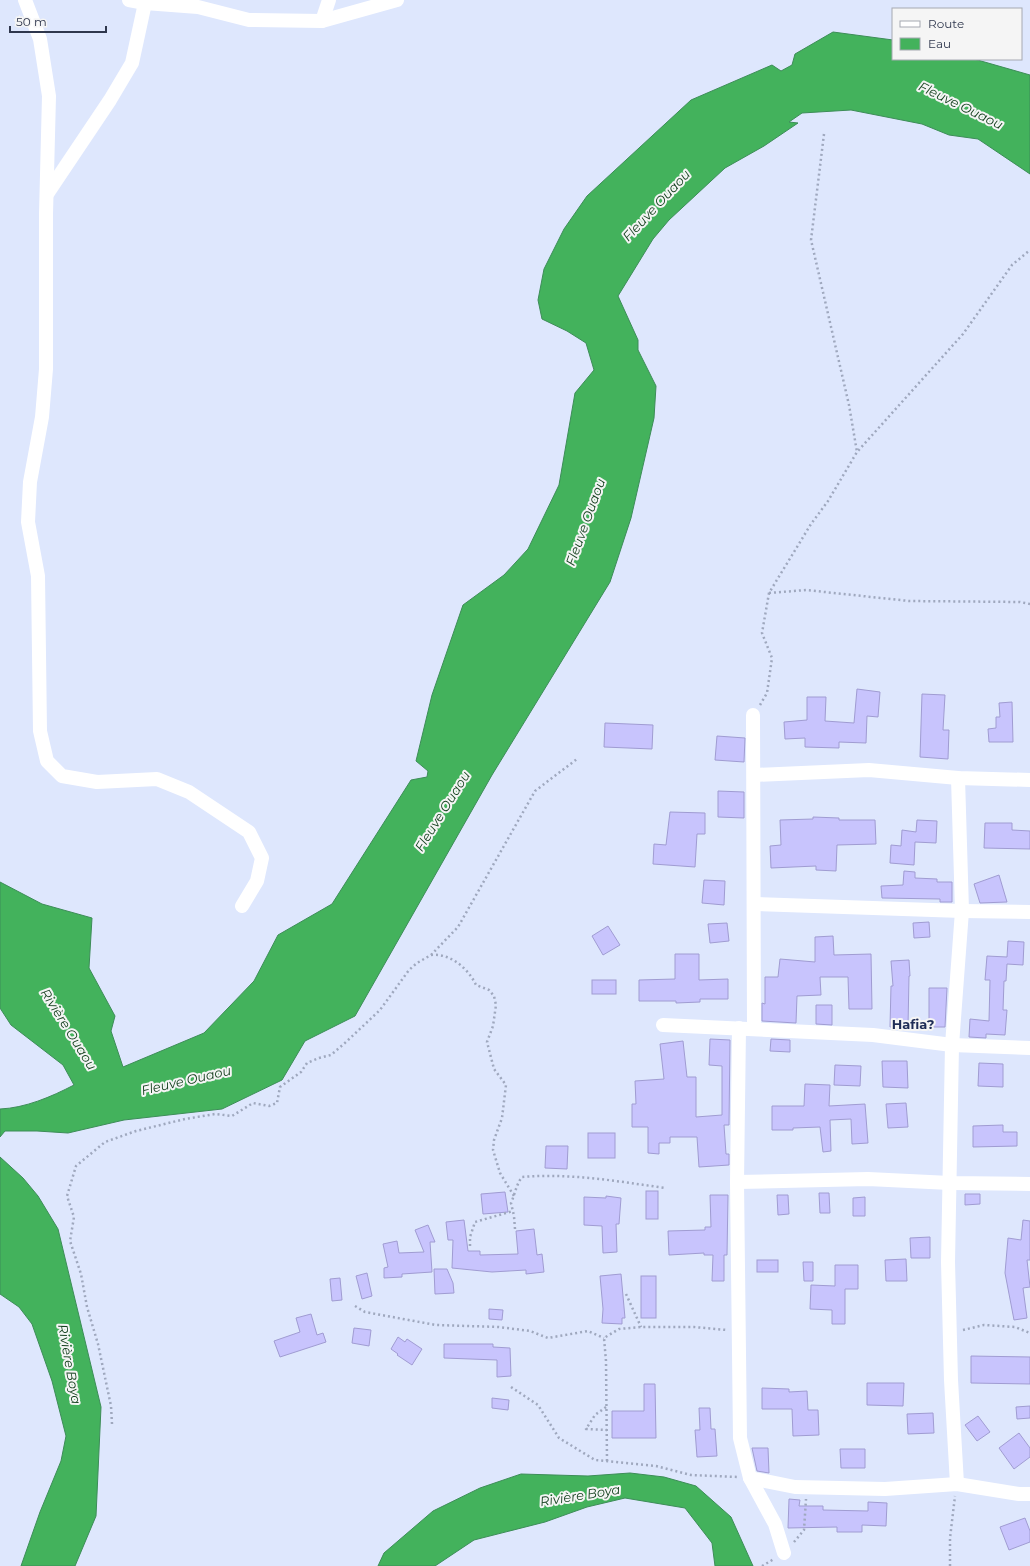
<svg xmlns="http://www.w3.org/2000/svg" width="1030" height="1566" font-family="Montserrat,sans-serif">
	<rect width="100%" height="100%" fill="#dee7fd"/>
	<g fill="#43b25c" stroke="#3d8d58">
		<path d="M 833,32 L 893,40 L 893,59 L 974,59 L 1030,75 L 1030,174 L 978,139 L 949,135 L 922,124 L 851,110 L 802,113 L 789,122 L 798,123 L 764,146 L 725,168 L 669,220 L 653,239 L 618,296 L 638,340 L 638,350 L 656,386 L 654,418 L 631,518 L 610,582 L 492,775 L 355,1016 L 305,1041 L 282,1080 L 222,1109 L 124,1120 L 68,1133 L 37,1131 L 5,1131 L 0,1137 L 0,1109 C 25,1108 51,1097 74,1085 L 63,1065 L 11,1025 L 0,1008 L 0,882 L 42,904 L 92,918 L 89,968 L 115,1016 L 111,1031 L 123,1067 L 204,1033 L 254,981 L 278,935 L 332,904 L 411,780 L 427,777 L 428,771 L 416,761 L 432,695 L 463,605 L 504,575 L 528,549 L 559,485 L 575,393 L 594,370 L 586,343 L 567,331 L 542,319 L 538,300 L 544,269 L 564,229 L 587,196 L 691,100 L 772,65 L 781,71 L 792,65 L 795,54 Z"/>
		<path d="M 0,1157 L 23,1178 L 38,1196 L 58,1229 L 101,1407 L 96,1516 L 75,1566 L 21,1566 L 40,1512 L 61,1461 L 66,1436 L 52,1381 L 32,1324 L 19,1307 L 0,1294 Z"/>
		<path d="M 630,1473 L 664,1477 L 696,1486 L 731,1517 L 753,1566 L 715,1566 L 712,1543 L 685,1508 L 625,1498 L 587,1507 L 545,1522 L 474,1540 L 435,1566 L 378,1566 L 384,1553 L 433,1511 L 480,1488 L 521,1474 L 588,1476 Z"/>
	</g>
	<g fill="#c8c4fd" stroke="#a09cd2">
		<path d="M 857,689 L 880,692 L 878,717 L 867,716 L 866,743 L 839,742 L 839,748 L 805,747 L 805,738 L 785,739 L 784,722 L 807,720 L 807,697 L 826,697 L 825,721 L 854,723 Z"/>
		<path d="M 922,694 L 945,695 L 943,730 L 949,730 L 948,759 L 920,757 Z"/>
		<path d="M 1012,702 L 1013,742 L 989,742 L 988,729 L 996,728 L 996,717 L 1000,717 L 999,703 Z"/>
		<path d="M 605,723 L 653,725 L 652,749 L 604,747 Z"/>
		<path d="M 717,736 L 745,738 L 744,762 L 715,760 Z"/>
		<path d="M 718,791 L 744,792 L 744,818 L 718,817 Z"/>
		<path d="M 670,812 L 705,813 L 705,834 L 697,834 L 695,867 L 653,864 L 654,844 L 666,845 Z"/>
		<path d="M 813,817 L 839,818 L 839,820 L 875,820 L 876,844 L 837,845 L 836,871 L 816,870 L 816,866 L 771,868 L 770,846 L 781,845 L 780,820 L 813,819 Z"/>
		<path d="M 917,820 L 937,821 L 936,843 L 915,842 L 914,865 L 890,863 L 891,845 L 901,846 L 902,830 L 916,832 Z"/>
		<path d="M 985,823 L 1012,823 L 1012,830 L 1030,831 L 1030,849 L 984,848 Z"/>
		<path d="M 904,871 L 915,872 L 915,878 L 937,879 L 937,882 L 952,882 L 952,902 L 940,902 L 940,899 L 882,898 L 881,886 L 903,885 Z"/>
		<path d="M 999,875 L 1007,902 L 980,903 L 974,884 Z"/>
		<path d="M 704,880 L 725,881 L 724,905 L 702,903 Z"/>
		<path d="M 929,922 L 930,937 L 914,938 L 913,923 Z"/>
		<path d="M 727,923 L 729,941 L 710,943 L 708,924 Z"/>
		<path d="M 608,926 L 620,945 L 603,955 L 592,936 Z"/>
		<path d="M 833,936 L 834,955 L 871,954 L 872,1009 L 849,1009 L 848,977 L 820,977 L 821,995 L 797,996 L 796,1023 L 762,1021 L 762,1003 L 765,1004 L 765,977 L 778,977 L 780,959 L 815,962 L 815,937 Z"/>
		<path d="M 1008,941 L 1024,942 L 1023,965 L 1007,964 L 1006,981 L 1004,981 L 1003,1010 L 1007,1010 L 1005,1035 L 986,1034 L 986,1038 L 969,1037 L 970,1019 L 989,1021 L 990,980 L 985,980 L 987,956 L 1007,957 Z"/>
		<path d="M 675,954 L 699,954 L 699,980 L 728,979 L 728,999 L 700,999 L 700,1002 L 676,1003 L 676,1001 L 639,1001 L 639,980 L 675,979 Z"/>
		<path d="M 909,960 L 910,976 L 909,976 L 908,1027 L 890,1027 L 891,986 L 893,986 L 891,961 Z"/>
		<rect x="592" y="980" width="24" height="14"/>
		<path d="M 929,988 L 947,988 L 945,1027 L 929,1027 Z"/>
		<path d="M 816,1005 L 832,1005 L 832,1025 L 816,1024 Z"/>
		<path d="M 710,1039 L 730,1040 L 729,1125 L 724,1125 L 726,1154 L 729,1154 L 729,1165 L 699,1167 L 697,1137 L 670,1137 L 670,1143 L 659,1143 L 659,1154 L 648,1153 L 648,1127 L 632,1127 L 632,1104 L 636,1104 L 635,1081 L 664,1079 L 660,1044 L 683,1041 L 687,1077 L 696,1077 L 696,1117 L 722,1115 L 722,1066 L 709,1065 Z"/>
		<path d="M 771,1039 L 790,1040 L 790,1052 L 770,1051 Z"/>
		<path d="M 882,1061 L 907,1061 L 908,1088 L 883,1087 Z"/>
		<path d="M 979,1063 L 1003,1064 L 1003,1087 L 978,1086 Z"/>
		<path d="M 835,1065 L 861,1066 L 860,1086 L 834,1085 Z"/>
		<path d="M 805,1084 L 830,1085 L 829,1106 L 865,1104 L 868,1143 L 852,1144 L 851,1119 L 830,1120 L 831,1151 L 823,1152 L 820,1127 L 793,1128 L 793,1130 L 772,1130 L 772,1106 L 804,1106 Z"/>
		<path d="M 906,1103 L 908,1127 L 888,1128 L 886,1104 Z"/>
		<path d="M 1003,1125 L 1003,1132 L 1017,1132 L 1017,1146 L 973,1147 L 973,1126 Z"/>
		<rect x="588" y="1133" width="27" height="25"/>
		<path d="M 546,1146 L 568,1146 L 567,1169 L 545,1168 Z"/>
		<rect x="646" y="1191" width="12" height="28"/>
		<path d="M 505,1192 L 508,1212 L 483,1214 L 481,1194 Z"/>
		<path d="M 819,1193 L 829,1193 L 830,1213 L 820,1213 Z"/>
		<path d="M 965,1194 L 980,1194 L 980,1204 L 965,1205 Z"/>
		<path d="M 710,1195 L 728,1195 L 727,1255 L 724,1255 L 724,1281 L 712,1281 L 713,1255 L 704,1255 L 704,1253 L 669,1255 L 668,1231 L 705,1230 L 705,1227 L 711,1227 Z"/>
		<path d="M 777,1195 L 788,1195 L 789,1214 L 778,1215 Z"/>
		<path d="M 606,1196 L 621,1198 L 619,1224 L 616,1224 L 617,1252 L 603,1253 L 602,1226 L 584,1225 L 584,1197 L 606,1198 Z"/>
		<path d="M 865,1197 L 865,1216 L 853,1216 L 853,1198 Z"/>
		<path d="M 464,1220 L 468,1251 L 480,1251 L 480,1255 L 518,1254 L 516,1231 L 534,1229 L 537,1255 L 542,1254 L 544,1272 L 526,1274 L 526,1270 L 492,1272 L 452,1268 L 453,1240 L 448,1240 L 446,1222 Z"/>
		<path d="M 1023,1220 L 1030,1221 L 1030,1260 L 1027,1260 L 1030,1287 L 1023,1288 L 1027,1318 L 1014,1320 L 1005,1273 L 1008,1238 L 1021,1240 Z"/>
		<path d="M 428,1225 L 435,1242 L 430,1242 L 432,1272 L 402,1274 L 402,1277 L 384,1278 L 384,1268 L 388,1267 L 383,1244 L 397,1241 L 399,1253 L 424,1252 L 415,1230 Z"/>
		<path d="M 930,1237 L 930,1258 L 911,1258 L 910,1238 Z"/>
		<path d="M 906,1259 L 907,1281 L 886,1281 L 885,1260 Z"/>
		<rect x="757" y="1260" width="21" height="12"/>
		<path d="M 803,1262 L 813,1262 L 813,1281 L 804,1281 Z"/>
		<path d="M 835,1265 L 858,1265 L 858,1289 L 845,1289 L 845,1324 L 832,1324 L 832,1310 L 810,1309 L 811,1285 L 835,1286 Z"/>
		<path d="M 434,1269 L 447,1269 L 453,1283 L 454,1293 L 435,1294 Z"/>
		<path d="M 367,1273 L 372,1296 L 362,1299 L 356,1276 Z"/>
		<path d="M 621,1274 L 625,1318 L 622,1318 L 622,1324 L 602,1323 L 603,1309 L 600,1276 Z"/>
		<rect x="641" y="1276" width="15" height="42"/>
		<path d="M 340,1278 L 342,1300 L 332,1301 L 330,1279 Z"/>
		<path d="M 489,1309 L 503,1310 L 502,1320 L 489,1319 Z"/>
		<path d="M 311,1314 L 317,1335 L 323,1333 L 326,1342 L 280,1357 L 274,1341 L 300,1332 L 296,1318 Z"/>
		<path d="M 354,1328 L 371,1330 L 369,1346 L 352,1343 Z"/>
		<path d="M 398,1337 L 405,1342 L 407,1339 L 422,1349 L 412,1365 L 397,1355 L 398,1354 L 391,1349 Z"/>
		<path d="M 444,1344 L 493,1344 L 493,1347 L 510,1348 L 511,1376 L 497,1377 L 497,1360 L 444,1358 Z"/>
		<path d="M 971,1356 L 1030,1357 L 1030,1384 L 971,1383 Z"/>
		<path d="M 867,1383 L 904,1383 L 903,1406 L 867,1405 Z"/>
		<path d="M 644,1384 L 655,1384 L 656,1438 L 612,1438 L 612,1411 L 644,1411 Z"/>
		<path d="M 762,1388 L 789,1389 L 789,1392 L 807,1391 L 808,1410 L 818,1410 L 819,1435 L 793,1436 L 792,1409 L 762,1409 Z"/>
		<path d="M 492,1398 L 509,1400 L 508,1410 L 492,1408 Z"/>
		<path d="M 1030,1406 L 1030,1418 L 1017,1419 L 1016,1407 Z"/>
		<path d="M 699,1408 L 710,1408 L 711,1429 L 715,1429 L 717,1456 L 697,1457 L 695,1430 L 700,1430 Z"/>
		<path d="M 933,1413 L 934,1433 L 908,1434 L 907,1414 Z"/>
		<path d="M 978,1416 L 990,1432 L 977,1441 L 965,1425 Z"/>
		<path d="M 1019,1433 L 1030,1448 L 1030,1457 L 1014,1469 L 999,1448 Z"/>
		<path d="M 752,1448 L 768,1448 L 769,1473 L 757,1471 Z"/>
		<path d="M 840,1449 L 865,1449 L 865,1468 L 841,1468 Z"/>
		<path d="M 789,1499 L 800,1500 L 799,1506 L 823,1506 L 823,1510 L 868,1511 L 868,1502 L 887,1503 L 886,1526 L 862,1525 L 862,1532 L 837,1532 L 837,1527 L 788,1528 Z"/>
		<path d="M 1025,1518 L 1030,1531 L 1030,1542 L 1009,1550 L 1000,1527 Z"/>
	</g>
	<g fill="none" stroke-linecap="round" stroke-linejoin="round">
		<g stroke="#9fa8be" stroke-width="2.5" stroke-dasharray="2 3" stroke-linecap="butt">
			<path d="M 824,134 L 811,240 L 849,405 L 857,452"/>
			<path d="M 769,593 L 806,590 L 909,601 L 1020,602 L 1030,604"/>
			<path d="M 760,705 L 767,693 L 772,658 L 762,633 L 769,593 L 811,524 L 828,501 L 857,452 L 963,334 L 1012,265 L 1030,250"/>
			<path d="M 431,955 C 450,953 468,968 476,985 L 489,990 L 494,996 L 496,1005 L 493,1026 L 487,1042 L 494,1069 L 506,1085 L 502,1118 L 494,1140 L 493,1150 L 500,1173 L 514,1196"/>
			<path d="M 515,1229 L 514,1216 L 511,1203 C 515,1194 516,1185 522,1177 C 571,1173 616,1181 665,1188"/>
			<path d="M 470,1246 L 470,1237 L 475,1222 L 513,1211"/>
			<path d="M 626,1294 L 641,1327"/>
			<path d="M 355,1306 L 365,1312 L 436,1325 L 499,1327 L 530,1331 L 548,1338 L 588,1331 L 604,1338"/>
			<path d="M 963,1330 L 984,1325 L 1015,1327 L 1030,1333"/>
			<path d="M 511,1387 L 538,1405 L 559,1438 L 595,1460 L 656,1466 L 691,1475 L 738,1477"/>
			<path d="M 606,1407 L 595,1415 L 586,1429 L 607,1430"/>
			<path d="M 112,1424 L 111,1406 L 98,1344 L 87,1307 L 81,1274 L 70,1241 L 74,1217 L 67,1196 L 76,1166 L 105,1142 L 136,1131 L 185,1119 L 215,1114 L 232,1116 L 253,1103 L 269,1106 L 277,1103 L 280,1087 L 301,1072 L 307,1063 L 319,1058 L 331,1055 L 346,1042 L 380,1010 L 409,970 L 417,963 L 431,955 L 458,927 L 535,791 L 577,759"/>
			<path d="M 607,1461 L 606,1361 L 604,1338 L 619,1329 L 641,1327 L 694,1327 L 727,1330"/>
			<path d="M 794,1542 L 804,1530 L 806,1499"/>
			<path d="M 762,1566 L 774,1559"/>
			<path d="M 950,1566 L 950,1538 L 955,1496"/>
		</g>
		<g stroke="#fff" stroke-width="14">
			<path d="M 25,0 L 40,39 L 49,96 L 46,214 L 46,369 L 42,417 L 30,482 L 28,522 L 38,576 L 40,731 L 47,761 L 62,776 L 97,782 L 157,779 L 189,792 L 249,832 L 262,858 L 257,881 L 242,906"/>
			<path d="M 129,0 L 145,3 L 198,7 L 249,20 L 322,21 L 397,0"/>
			<path d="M 322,21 L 329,0"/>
			<path d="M 47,194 L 110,100 L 132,63 L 145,3"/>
			<path d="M 753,715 L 754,1029"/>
			<path d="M 754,775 L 869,770 L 958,778 L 1030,780"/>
			<path d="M 754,904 L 962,911 L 1030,912"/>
			<path d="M 663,1025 L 873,1035 L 952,1045 L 1030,1048"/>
			<path d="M 739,1028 L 737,1182 L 740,1438 L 750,1478 L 775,1524 L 784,1553"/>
			<path d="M 737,1182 L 868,1179 L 950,1183 L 1030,1184"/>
			<path d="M 750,1478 L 795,1487 L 885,1489 L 957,1484 L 1019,1494 L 1030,1494"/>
			<path d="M 957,1484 L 951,1380 L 948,1262 L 952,1045 L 962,911 L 958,778"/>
		</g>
	</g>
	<g text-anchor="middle" stroke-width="4" stroke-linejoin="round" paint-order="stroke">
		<g font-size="13" font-style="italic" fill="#15411f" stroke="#f5f5f5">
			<text transform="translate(961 105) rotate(26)" y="5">Fleuve Ouaou</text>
			<text transform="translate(656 205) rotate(-47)" y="5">Fleuve Ouaou</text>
			<text transform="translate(585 522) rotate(-70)" y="5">Fleuve Ouaou</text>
			<text transform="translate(442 811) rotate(-58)" y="5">Fleuve Ouaou</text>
			<text transform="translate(69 1029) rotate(58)" y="5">Rivière Ouaou</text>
			<text transform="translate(186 1080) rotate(-13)" y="5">Fleuve Ouaou</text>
			<text transform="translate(70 1364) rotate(80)" y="5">Rivière Boya</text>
			<text transform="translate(580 1495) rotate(-9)" y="5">Rivière Boya</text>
		</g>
		<g font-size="13" font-weight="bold" fill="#1e2c56" stroke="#f5f5f5">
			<text x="913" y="1029">Hafia?</text>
		</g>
	</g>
	<rect x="892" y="8" width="130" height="52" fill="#f5f5f5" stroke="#a6a9b2"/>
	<rect x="900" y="21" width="20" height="6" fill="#ffffff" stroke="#a6a9b2"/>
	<text x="928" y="28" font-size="12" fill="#2f374d">Route</text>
	<rect x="900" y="38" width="20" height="12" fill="#43b25c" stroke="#a6a9b2"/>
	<text x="928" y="48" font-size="12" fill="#2f374d">Eau</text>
	<path d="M10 26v6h96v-6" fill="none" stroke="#2f374d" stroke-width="2"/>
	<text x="16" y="26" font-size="12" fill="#2f374d" stroke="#f5f5f5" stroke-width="3" paint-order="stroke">50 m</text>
</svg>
